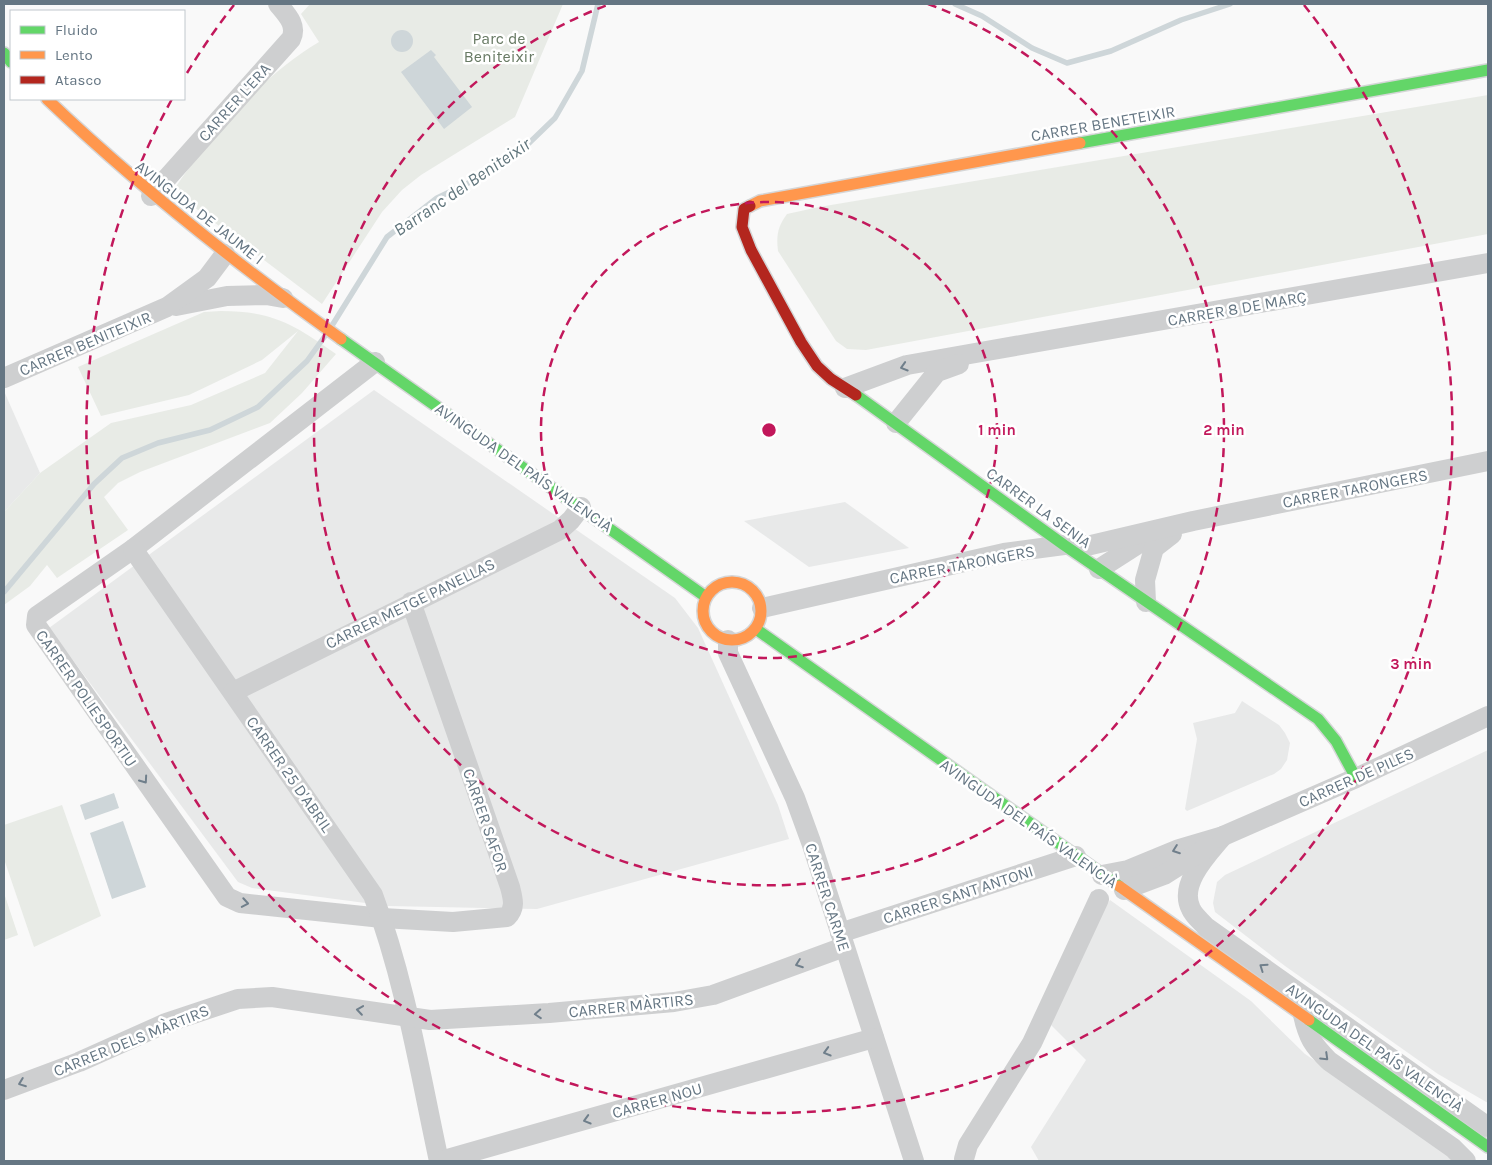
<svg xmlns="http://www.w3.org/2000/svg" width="1492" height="1165" font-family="Karla,sans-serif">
	<rect width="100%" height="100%" fill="#f9f9f9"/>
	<g fill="#e8e9e9">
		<path d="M 374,390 L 675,598 L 698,628 L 778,805 L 789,839 L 537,909 L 388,906 L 252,888 L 238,882 L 49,628 Z"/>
		<path d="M 4,391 L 40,473 L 4,512 Z"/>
		<path d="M 845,502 L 909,548 L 809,567 L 744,521 Z"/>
		<path d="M 1242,701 L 1279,725 L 1285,733 L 1290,743 L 1287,760 L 1281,769 L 1274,774 L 1187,811 L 1185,809 L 1197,739 L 1193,723 L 1235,713 Z"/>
		<path d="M 1488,750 L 1488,1103 L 1438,1074 L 1285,966 L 1215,912 L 1213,903 L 1217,882 L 1225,875 Z"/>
		<path d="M 1110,900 L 1251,1001 L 1305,1054 L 1462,1161 L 1039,1161 L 1031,1147 L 1086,1060 L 1051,1025 L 1089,933 Z"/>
	</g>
	<g fill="#e8ebe6">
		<path d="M 310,4 L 563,4 L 515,117 L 421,175 L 402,190 L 382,212 L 322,304 L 173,191 C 211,135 260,77 319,42 L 301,14 Z"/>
		<path d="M 1488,95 L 1488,234 L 866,350 L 847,349 L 836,341 L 778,251 C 776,235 778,226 787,214 L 819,207 Z"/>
		<path d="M 221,311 C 273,311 295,325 336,354 L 302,393 L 270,423 L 140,472 L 118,483 L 104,497 L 128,530 L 57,578 L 47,565 L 30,586 L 4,605 L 4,512 L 40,473 L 111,423 L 191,405 L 265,373 L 298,331 L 262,360 L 189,395 L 101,416 L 78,367 L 204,312 Z"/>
		<path d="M 62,805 L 101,916 L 34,947 L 4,859 L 4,825 Z"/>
		<path d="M 4,893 L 18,935 L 4,940 Z"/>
	</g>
	<g fill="#ced6d9">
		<circle cx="402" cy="41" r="11"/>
		<path d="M 431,50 L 436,55 L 434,57 L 472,107 L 444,129 L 401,72 Z"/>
		<path d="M 114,793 L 119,808 L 85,820 L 80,805 Z"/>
		<path d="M 123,821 L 146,887 L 112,899 L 90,833 Z"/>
	</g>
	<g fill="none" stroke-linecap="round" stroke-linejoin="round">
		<g stroke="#ced6d9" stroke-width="5.5">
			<path d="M 955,4 L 982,16 L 1032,48 L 1067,63 L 1111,51 L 1181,20 L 1230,4"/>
			<path d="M 333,324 L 387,237 L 437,198 L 485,175 L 526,146 L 555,118 L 582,71 L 598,4"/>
			<path d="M 4,592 L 94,484 L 122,458 L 158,443 L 210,430 L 258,407 L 307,361 L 325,336"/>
		</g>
		<defs>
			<g id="fast">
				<path d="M 4,53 L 11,62"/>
				<path d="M 1080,143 L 1488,70"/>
				<path d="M 341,339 L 706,597"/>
				<path d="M 856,395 L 1064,545 L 1318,719 L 1336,741 L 1356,778"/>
				<path d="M 756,629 L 1119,886"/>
				<path d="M 1309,1020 L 1488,1147"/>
			</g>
			<g id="slow">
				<path d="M 47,99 C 139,187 238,265 341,339"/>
				<path d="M 750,206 L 760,201 L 1080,143"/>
				<circle cx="732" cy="611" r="29"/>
				<path d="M 1119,886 L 1309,1020"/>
			</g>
			<path id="jam" d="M 750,206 L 744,209 L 742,227 L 751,250 L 801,342 L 817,366 L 831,379 L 856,395"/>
		</defs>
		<use href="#fast" stroke="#d5d6d7" stroke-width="14"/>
		<use href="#slow" stroke="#d5d6d7" stroke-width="14"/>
		<use href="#jam" stroke="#d5d6d7" stroke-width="14"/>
		<g stroke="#cecfd0" stroke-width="20">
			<path d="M 151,196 L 291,39 C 298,25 286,14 278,4"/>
			<path d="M 176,306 L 227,296 L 266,295 L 283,298"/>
			<path d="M 375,362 L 133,549 L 37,616 L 36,625 L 227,897 L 240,903 L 382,918 L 453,922 L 507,917 C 516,908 513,899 510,887 L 411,602"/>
			<path d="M 4,378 L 167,307 L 207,278 L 225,254"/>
			<path d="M 845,388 L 907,365 L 1488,263"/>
			<path d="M 896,423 L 937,372 L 959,364"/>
			<path d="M 133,549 L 373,895 C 405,980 420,1073 439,1161"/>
			<path d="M 1099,569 L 1138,544 L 1152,538"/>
			<path d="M 1146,602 L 1145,580 L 1154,548 L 1172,534"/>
			<path d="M 762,608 L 1004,553 L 1064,545 L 1091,545 L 1193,521 L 1488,461"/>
			<path d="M 728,640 L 728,653 L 795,798 L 811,842 L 914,1161"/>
			<path d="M 233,692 L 560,530 L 571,520 L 581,507"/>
			<path d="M 1223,836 C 1208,854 1178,884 1191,909 C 1194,916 1201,921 1206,927 L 1488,1127"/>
			<path d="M 1102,875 L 1128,870 L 1179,849 L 1223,836 L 1356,778 L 1488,716"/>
			<path d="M 1124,890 L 1164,875 L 1208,847"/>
			<path d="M 840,933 L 1076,856"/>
			<path d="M 1303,1015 C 1308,1038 1313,1045 1329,1061 L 1453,1148 L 1466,1161"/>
			<path d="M 4,1090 L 79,1062 L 166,1023 L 238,999 L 272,997 L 430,1020 L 549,1013 L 674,1002 L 713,995 L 844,947"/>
			<path d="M 964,1159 L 968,1145 L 1032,1043 L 1099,899"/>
			<path d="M 440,1161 L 874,1038"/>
		</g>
		<use href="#fast" stroke="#63d668" stroke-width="11"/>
		<use href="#slow" stroke="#ff974d" stroke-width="11"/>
		<use href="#jam" stroke="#b3261e" stroke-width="11"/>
	</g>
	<defs><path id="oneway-chevron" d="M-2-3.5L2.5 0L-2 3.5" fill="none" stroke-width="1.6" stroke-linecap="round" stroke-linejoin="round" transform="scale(1.25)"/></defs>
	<g stroke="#707f8b">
		<use href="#oneway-chevron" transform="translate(904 367) rotate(163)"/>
		<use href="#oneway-chevron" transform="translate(144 780) rotate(55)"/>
		<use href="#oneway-chevron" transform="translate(1176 850) rotate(160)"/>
		<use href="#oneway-chevron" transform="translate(245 903) rotate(10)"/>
		<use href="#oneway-chevron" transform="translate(799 964) rotate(160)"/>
		<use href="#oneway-chevron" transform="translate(1263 967) rotate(-145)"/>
		<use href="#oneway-chevron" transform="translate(360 1010) rotate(-172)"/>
		<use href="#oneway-chevron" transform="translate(538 1014) rotate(176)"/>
		<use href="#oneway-chevron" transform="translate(827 1052) rotate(164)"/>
		<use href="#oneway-chevron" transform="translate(1325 1057) rotate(44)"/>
		<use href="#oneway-chevron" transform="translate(22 1083) rotate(159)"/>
		<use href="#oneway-chevron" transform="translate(587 1120) rotate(164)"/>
	</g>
	<g fill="none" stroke="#c2185b" stroke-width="2.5" stroke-dasharray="9 6">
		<circle cx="769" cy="430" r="228"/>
		<path d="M928 4A455 455 0 1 1 610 4"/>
		<path d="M187 73A683 683 0 0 1 234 5M1304 5A683 683 0 1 1 172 99"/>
	</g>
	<g text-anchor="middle" stroke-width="5" stroke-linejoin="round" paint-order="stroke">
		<g font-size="16" fill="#687a64" stroke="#fff">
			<text x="499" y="44">Parc de<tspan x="499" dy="18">Beniteixir</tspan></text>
		</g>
		<g font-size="16" fill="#657683" stroke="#fff">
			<text transform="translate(234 102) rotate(-48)" y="6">CARRER L'ERA</text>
			<text transform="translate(1103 123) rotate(-10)" y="6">CARRER BENETEIXIR</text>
			<text transform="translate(200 212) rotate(38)" y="6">AVINGUDA DE JAUME I</text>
			<text transform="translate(1237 308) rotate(-10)" y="6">CARRER 8 DE MARÇ</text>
			<text transform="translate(85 343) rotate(-23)" y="6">CARRER BENITEIXIR</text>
			<text transform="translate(524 467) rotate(35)" y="6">AVINGUDA DEL PAÍS VALENCIÀ</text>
			<text transform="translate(1355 488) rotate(-11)" y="6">CARRER TARONGERS</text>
			<text transform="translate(1039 507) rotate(36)" y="6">CARRER LA SENIA</text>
			<text transform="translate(962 564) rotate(-11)" y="6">CARRER TARONGERS</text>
			<text transform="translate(410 603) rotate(-26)" y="6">CARRER METGE PANELLAS</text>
			<text transform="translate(87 698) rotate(55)" y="6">CARRER POLIESPORTIU</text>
			<text transform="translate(290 774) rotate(55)" y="6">CARRER 25 D'ABRIL</text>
			<text transform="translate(1356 777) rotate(-24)" y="6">CARRER DE PILES</text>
			<text transform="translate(486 820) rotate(71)" y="6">CARRER SAFOR</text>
			<text transform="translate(1029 823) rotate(35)" y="6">AVINGUDA DEL PAÍS VALENCIÀ</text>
			<text transform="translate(958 894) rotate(-18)" y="6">CARRER SANT ANTONI</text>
			<text transform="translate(828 897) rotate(72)" y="6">CARRER CARME</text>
			<text transform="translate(631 1005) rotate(-6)" y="6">CARRER MÀRTIRS</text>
			<text transform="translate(131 1040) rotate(-22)" y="6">CARRER DELS MÀRTIRS</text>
			<text transform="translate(1375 1047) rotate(35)" y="6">AVINGUDA DEL PAÍS VALENCIÀ</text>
			<text transform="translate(657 1100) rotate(-16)" y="6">CARRER NOU</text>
		</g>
		<g font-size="18" font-style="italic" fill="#60757c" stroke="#fff">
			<text transform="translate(462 187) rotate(-34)" y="6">Barranc del Beniteixir</text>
		</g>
	</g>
	<circle cx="769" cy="430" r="8" fill="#c2185b" stroke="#fff" stroke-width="2.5"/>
	<g font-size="15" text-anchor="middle" font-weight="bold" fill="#c2185b" stroke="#fff" stroke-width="5" stroke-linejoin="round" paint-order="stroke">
		<text x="997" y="435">1 min</text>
		<text x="1224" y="435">2 min</text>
		<text x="1411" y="669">3 min</text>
	</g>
	<rect width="1492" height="1165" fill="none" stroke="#657683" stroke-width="10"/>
	<rect x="10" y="10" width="175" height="90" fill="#ffffff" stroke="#c1c8cd"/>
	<rect x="20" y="26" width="25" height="8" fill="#63d668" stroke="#c1c8cd"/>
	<text x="55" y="35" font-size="15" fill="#657683">Fluido</text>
	<rect x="20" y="51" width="25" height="8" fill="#ff974d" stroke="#c1c8cd"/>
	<text x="55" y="60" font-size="15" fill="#657683">Lento</text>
	<rect x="20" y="76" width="25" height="8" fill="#b3261e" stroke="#c1c8cd"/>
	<text x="55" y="85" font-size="15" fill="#657683">Atasco</text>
</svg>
